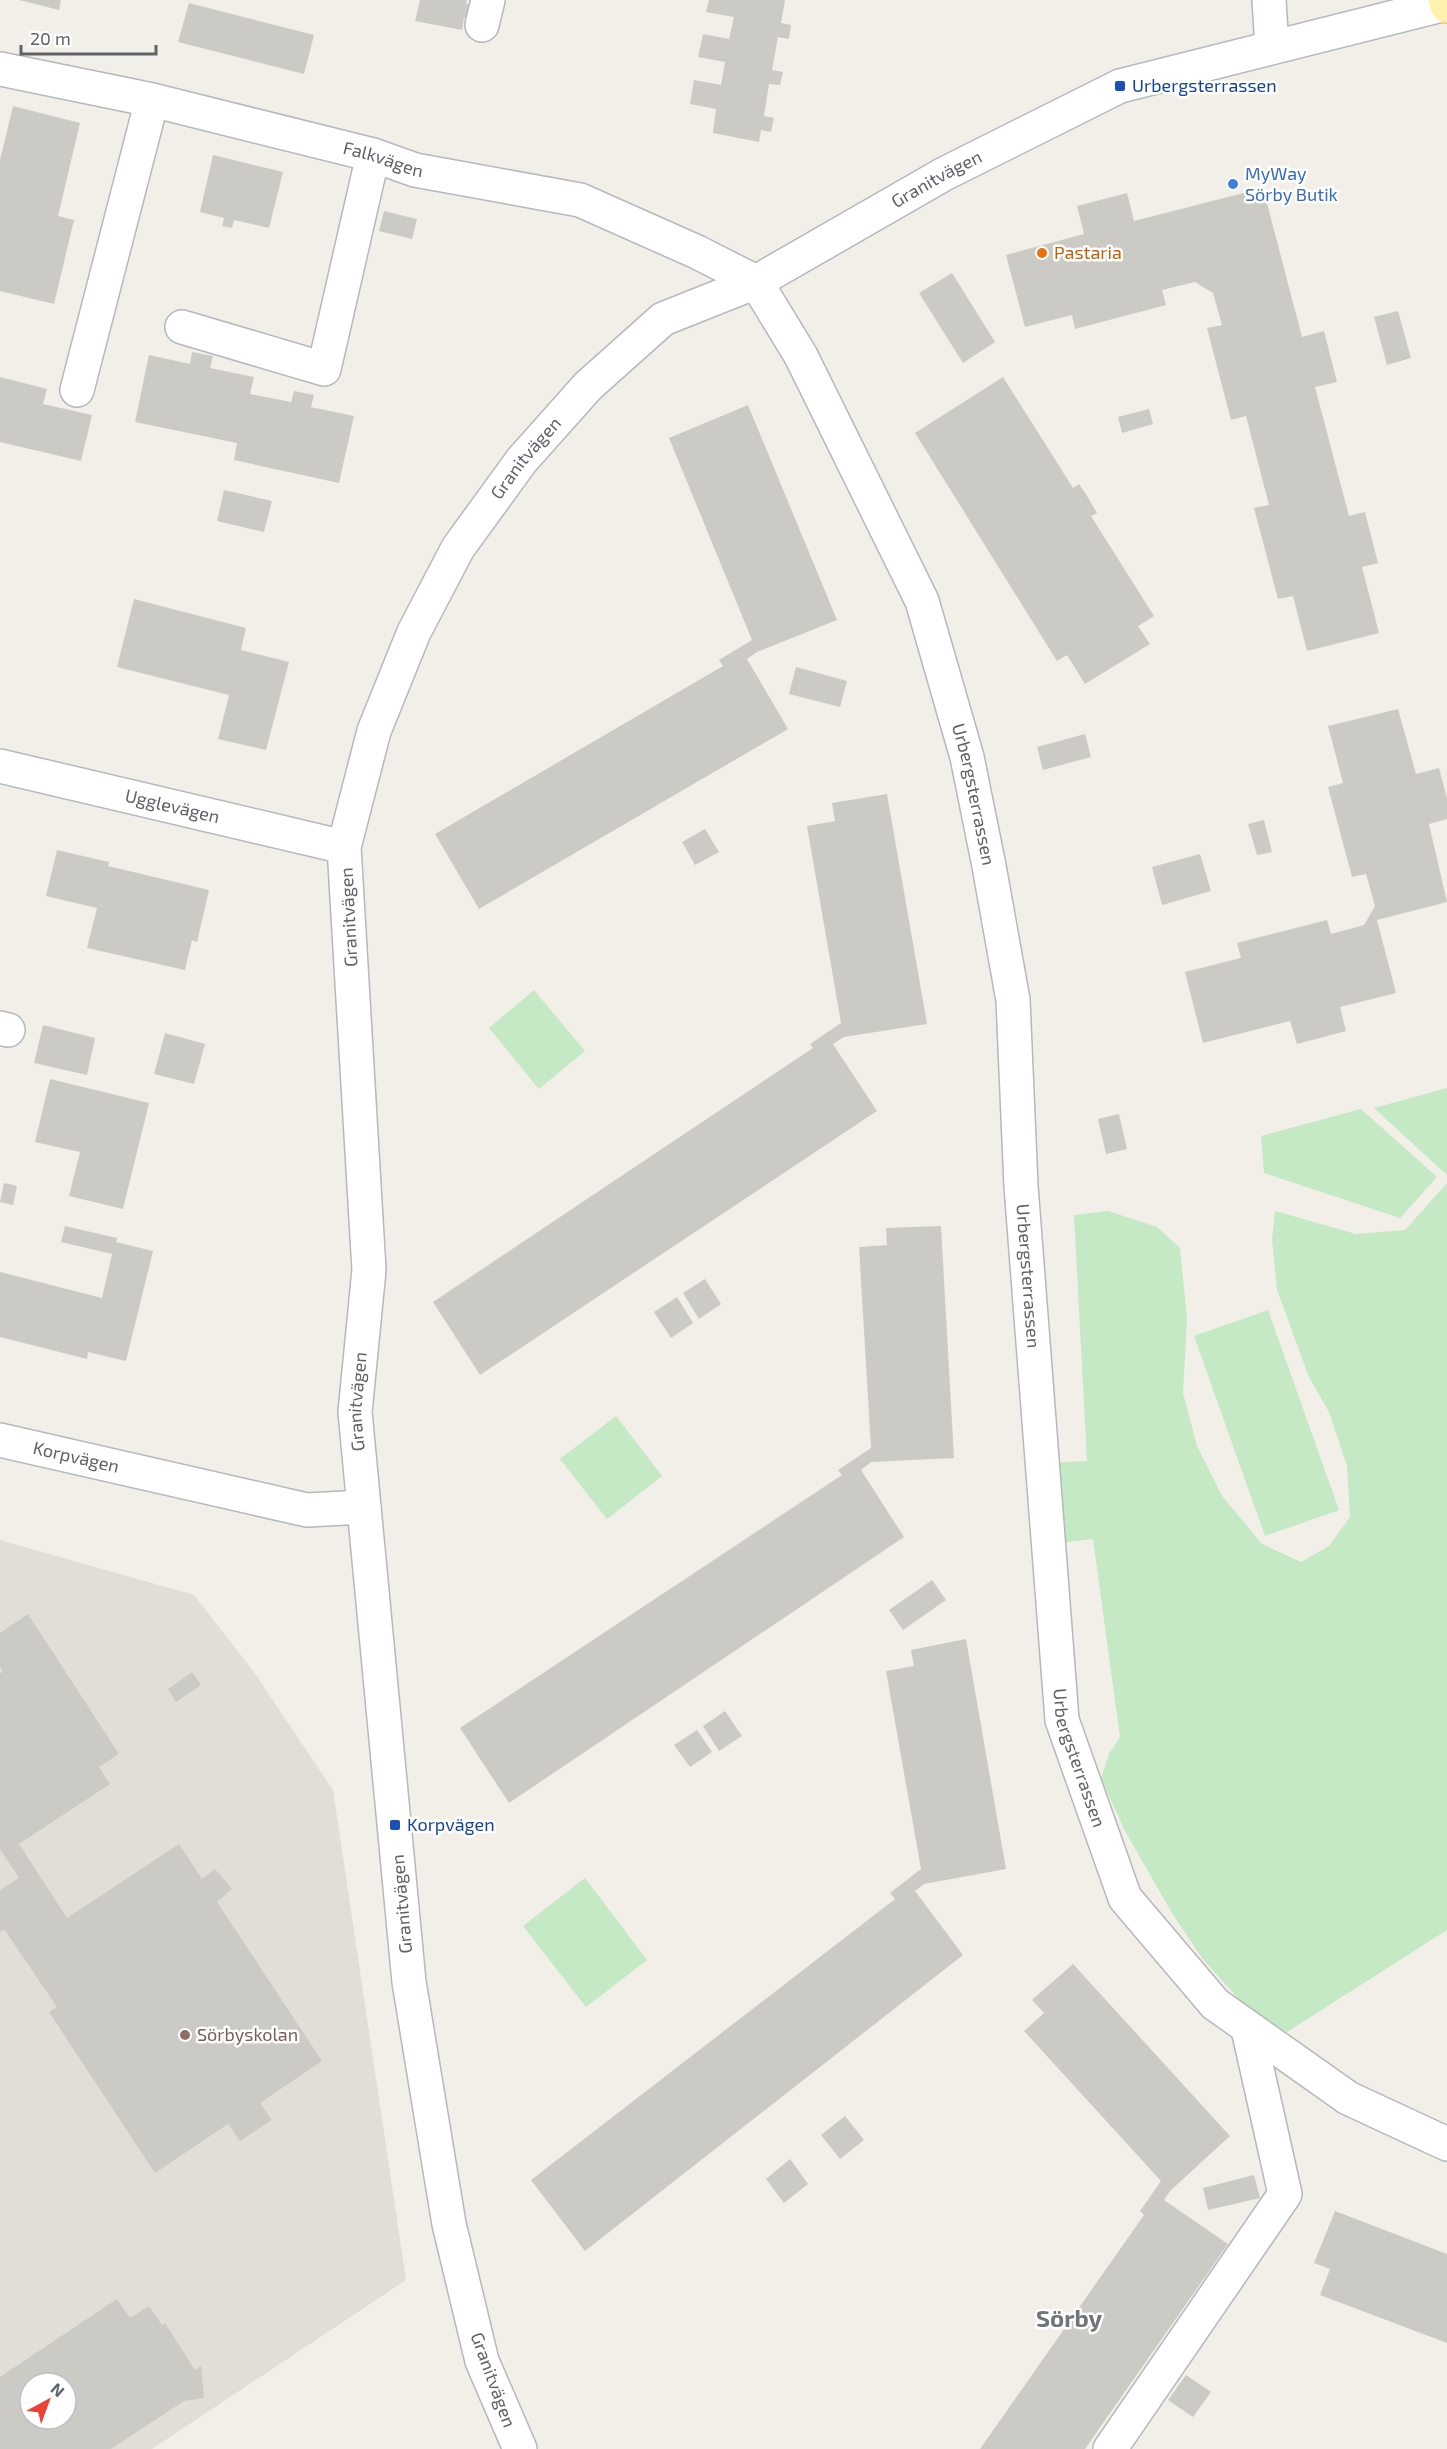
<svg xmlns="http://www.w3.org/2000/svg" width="1447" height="2449" font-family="'Exo 2',sans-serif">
	<rect width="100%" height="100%" fill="#f1efe8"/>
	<path fill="#e1ded6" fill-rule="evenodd" d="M 0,1540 L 194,1595 L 254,1672 L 333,1790 L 406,2280 L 152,2449 L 0,2449 ZM 30,2383 L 66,2383 L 66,2419 L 30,2419 Z"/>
	<g fill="#c5e8c5">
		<path d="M 534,990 L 585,1051 L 539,1089 L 489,1028 Z"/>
		<path d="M 1447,1088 L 1447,1175 L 1374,1108 Z"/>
		<path d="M 1361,1109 L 1437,1177 L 1400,1218 L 1264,1173 L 1261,1136 Z"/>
		<path d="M 1447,1183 L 1447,1930 L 1287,2032 L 1244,2005 L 1202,1958 L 1172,1913 L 1125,1831 L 1101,1778 L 1109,1754 L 1120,1737 L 1093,1539 L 1058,1543 L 1047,1463 L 1087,1461 L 1074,1215 L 1108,1211 L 1157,1227 L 1180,1248 L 1187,1319 L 1183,1393 L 1197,1446 L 1222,1496 L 1262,1544 L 1301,1562 L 1329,1546 L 1350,1517 L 1347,1466 L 1329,1412 L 1309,1377 L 1277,1290 L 1272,1239 L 1275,1211 L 1356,1234 L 1405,1230 Z"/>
		<path d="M 1268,1310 L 1339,1510 L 1265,1536 L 1194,1336 Z"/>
		<path d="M 616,1416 L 662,1476 L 607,1519 L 560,1459 Z"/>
		<path d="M 585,1878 L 647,1960 L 586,2007 L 523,1926 Z"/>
	</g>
	<g fill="#cccac5" fill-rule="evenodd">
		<path d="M 19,0 L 61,0 L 59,10 Z"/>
		<path d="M 420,0 L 467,0 L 466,4 L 477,5 L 475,19 L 464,18 L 462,30 L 415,21 Z"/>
		<path d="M 709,0 L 785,0 L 781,23 L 791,25 L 789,39 L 778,37 L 772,70 L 783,72 L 780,85 L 769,84 L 764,116 L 774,118 L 771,132 L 761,130 L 759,142 L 713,133 L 716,109 L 690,104 L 694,80 L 721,85 L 725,62 L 698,57 L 703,34 L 729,39 L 734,17 L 706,12 Z"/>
		<path d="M 189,3 L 314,35 L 304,74 L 178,42 Z"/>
		<path d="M 13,106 L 80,123 L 58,216 L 74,220 L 54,304 L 0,291 L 0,160 Z"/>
		<path d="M 213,155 L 283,172 L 269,228 L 234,220 L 232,228 L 222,226 L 224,218 L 200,212 Z"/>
		<path d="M 1263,188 L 1302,337 L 1324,331 L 1337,382 L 1315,387 L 1349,516 L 1365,512 L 1378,563 L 1362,567 L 1379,633 L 1307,651 L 1293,596 L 1278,599 L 1254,508 L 1269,505 L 1246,416 L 1231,420 L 1207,328 L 1222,325 L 1213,293 L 1195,282 L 1162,290 L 1166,305 L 1075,329 L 1072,315 L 1025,327 L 1006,255 L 1084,234 L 1077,206 L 1127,193 L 1134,221 Z"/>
		<path d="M 384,211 L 417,219 L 412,239 L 379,231 Z"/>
		<path d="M 952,273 L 995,342 L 963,363 L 919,293 Z"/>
		<path d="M 1398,311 L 1411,358 L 1387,365 L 1374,317 Z"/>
		<path d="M 192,352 L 213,356 L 210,368 L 254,377 L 250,394 L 291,402 L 294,391 L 314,395 L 311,407 L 354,416 L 339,483 L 234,460 L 237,443 L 135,422 L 149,355 L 190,364 Z"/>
		<path d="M 0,377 L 47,389 L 43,404 L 92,415 L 81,461 L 0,442 Z"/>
		<path d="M 1003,377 L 1073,488 L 1079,484 L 1087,496 L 1097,513 L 1091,516 L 1154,616 L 1138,626 L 1150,644 L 1085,684 L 1067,655 L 1057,661 L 915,433 Z"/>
		<path d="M 748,405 L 837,620 L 757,652 L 747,659 L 788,729 L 479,909 L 435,834 L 723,666 L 719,660 L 752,640 L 669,438 Z"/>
		<path d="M 1149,409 L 1153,424 L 1122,433 L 1118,417 Z"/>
		<path d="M 224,490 L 272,501 L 264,532 L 217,521 Z"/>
		<path d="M 134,599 L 246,628 L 241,650 L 289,662 L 266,750 L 218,739 L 229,695 L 117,667 Z"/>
		<path d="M 796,667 L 847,681 L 840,707 L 789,694 Z"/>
		<path d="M 1398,709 L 1416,774 L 1439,768 L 1447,798 L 1447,819 L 1429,824 L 1447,902 L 1377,920 L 1396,993 L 1340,1007 L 1346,1031 L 1297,1044 L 1290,1021 L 1203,1043 L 1185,972 L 1241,958 L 1237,943 L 1327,920 L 1331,934 L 1364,925 L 1375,906 L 1366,874 L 1352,877 L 1328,787 L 1343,783 L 1328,726 Z"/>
		<path d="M 1085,734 L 1091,757 L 1043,770 L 1037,747 Z"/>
		<path d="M 887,794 L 927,1024 L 844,1037 L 833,1044 L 877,1111 L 480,1375 L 433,1302 L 813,1048 L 810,1044 L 841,1023 L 807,826 L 835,821 L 832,803 Z"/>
		<path d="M 1264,820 L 1272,852 L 1257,855 L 1248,824 Z"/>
		<path d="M 705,829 L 719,852 L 695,865 L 682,842 Z"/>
		<path d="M 57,850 L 109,862 L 108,866 L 209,890 L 197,942 L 192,940 L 185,970 L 87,948 L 97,908 L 46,896 Z"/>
		<path d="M 1200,854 L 1211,891 L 1162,905 L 1152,867 Z"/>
		<path d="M 43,1025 L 95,1038 L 87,1075 L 34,1063 Z"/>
		<path d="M 165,1033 L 205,1044 L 194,1084 L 154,1074 Z"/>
		<path d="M 50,1079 L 149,1103 L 123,1209 L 69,1196 L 80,1152 L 35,1142 Z"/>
		<path d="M 1119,1114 L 1127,1149 L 1106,1154 L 1098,1119 Z"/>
		<path d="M 4,1183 L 17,1186 L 13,1205 L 0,1202 Z"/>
		<path d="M 65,1226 L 117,1238 L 116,1242 L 153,1251 L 126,1361 L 88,1352 L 87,1359 L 0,1337 L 0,1272 L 102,1298 L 112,1254 L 61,1242 Z"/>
		<path d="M 941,1226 L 954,1458 L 871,1462 L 861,1470 L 904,1537 L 509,1803 L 460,1728 L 842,1475 L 838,1470 L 871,1448 L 859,1247 L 887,1245 L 886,1228 Z"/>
		<path d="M 705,1279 L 721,1304 L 699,1319 L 683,1293 Z"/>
		<path d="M 677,1297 L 693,1323 L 671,1338 L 654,1312 Z"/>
		<path d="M 932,1580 L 946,1600 L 903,1630 L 889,1610 Z"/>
		<path d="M 28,1614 L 119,1754 L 99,1767 L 110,1784 L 19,1844 L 67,1918 L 179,1844 L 202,1879 L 215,1869 L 232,1889 L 217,1902 L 322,2061 L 260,2103 L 272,2120 L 240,2141 L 228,2124 L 155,2173 L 49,2012 L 57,2007 L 4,1929 L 0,1932 L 0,1890 L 19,1878 L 0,1849 L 0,1673 L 3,1672 L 0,1667 L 0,1633 Z"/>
		<path d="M 966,1639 L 1006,1869 L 924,1884 L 915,1891 L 963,1955 L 585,2251 L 531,2180 L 895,1899 L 890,1893 L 921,1869 L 886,1671 L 914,1666 L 911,1650 Z"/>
		<path d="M 192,1672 L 201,1685 L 176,1702 L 168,1689 Z"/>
		<path d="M 725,1711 L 742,1736 L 719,1751 L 703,1726 Z"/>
		<path d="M 697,1730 L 712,1752 L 690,1767 L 674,1745 Z"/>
		<path d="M 1073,1964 L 1230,2136 L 1170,2191 L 1164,2200 L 1228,2244 L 1085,2449 L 980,2449 L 1144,2215 L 1140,2211 L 1161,2181 L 1024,2031 L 1044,2013 L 1032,2000 Z"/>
		<path d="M 845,2116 L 864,2140 L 840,2159 L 821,2135 Z"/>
		<path d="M 790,2159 L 808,2184 L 784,2203 L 766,2179 Z"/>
		<path d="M 1254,2175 L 1260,2198 L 1208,2210 L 1203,2188 Z"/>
		<path d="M 1335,2211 L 1447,2254 L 1447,2343 L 1320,2295 L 1330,2269 L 1314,2263 Z"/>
		<path d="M 117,2299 L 130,2318 L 149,2306 L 162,2325 L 165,2323 L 195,2370 L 201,2366 L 204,2398 L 184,2401 L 111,2449 L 0,2449 L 0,2377 ZM 30,2383 L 66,2383 L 66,2419 L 30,2419 Z"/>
		<path d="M 1186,2375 L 1211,2392 L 1193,2417 L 1168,2400 Z"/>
	</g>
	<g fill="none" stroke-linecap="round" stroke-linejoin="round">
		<defs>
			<g id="minor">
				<path d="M 1269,0 L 1272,47"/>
				<path d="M 482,25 L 488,0"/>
				<path id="s1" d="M 0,69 L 152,100 L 373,155 L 415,170 L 580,200 L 697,252 L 756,282"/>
				<path id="s2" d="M 756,282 L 801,356 L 922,601 L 967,757 L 989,866 L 1013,1000 L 1021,1186 L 1062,1720 L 1125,1898 L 1215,2004 L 1348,2098 L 1447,2144"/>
				<path d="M 182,327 L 324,369 L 373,155"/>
				<path d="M 77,390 L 152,100"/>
				<path id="s3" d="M 0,766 L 344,847"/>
				<path d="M 0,1028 L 8,1030"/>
				<path id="s4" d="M 0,1440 L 307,1510 L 364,1507"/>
				<path id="s5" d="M 520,2449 L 482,2361 L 449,2224 L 409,1982 L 355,1412 L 369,1270 L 344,847 L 374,731 L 414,632 L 458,548 L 522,460 L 588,386 L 663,319 L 756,282 L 944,174 L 1120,86 L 1446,4"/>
				<path d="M 1110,2449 L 1285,2194 L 1248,2029"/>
			</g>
			<path id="major" d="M 1445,0 L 1447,6"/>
		</defs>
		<use href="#minor" stroke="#b5b8bc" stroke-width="36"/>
		<use href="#major" stroke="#f2c960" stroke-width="36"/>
		<use href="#minor" stroke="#fff" stroke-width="33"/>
		<use href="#major" stroke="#fff2af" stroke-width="33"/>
	</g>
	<g fill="#1a4fb4" stroke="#fff" stroke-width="2">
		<rect x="1114" y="80" width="12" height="12" rx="3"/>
		<rect x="389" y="1819" width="12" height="12" rx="3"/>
	</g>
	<circle fill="#3f7fe0" stroke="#fff" stroke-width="2" cx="1233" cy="184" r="6"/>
	<circle fill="#e8710a" stroke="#fff" stroke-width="2" cx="1042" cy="253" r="6"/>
	<circle fill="#8d6e63" stroke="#fff" stroke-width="2" cx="185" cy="2035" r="6"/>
	<g text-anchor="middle" stroke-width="5" stroke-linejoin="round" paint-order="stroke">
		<g font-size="18" fill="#164399" stroke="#fff" text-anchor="start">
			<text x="1132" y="92">Urbergsterrassen</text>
			<text x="407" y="1831">Korpvägen</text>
		</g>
		<g font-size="18" fill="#5f6368" stroke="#fff">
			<text dy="6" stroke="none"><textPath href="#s1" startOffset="394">Falkvägen</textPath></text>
			<text dy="6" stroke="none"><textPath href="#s5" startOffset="2559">Granitvägen</textPath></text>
			<text dy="6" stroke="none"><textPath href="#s5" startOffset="2055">Granitvägen</textPath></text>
			<text dy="6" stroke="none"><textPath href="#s2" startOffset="560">Urbergsterrassen</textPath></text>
			<text dy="6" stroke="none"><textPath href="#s3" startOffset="177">Ugglevägen</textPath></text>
			<text transform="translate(349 917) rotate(-93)" y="6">Granitvägen</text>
			<text dy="6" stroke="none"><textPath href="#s2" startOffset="1046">Urbergsterrassen</textPath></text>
			<text dy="6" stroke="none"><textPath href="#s5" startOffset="1065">Granitvägen</textPath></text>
			<text dy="6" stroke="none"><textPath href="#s4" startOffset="78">Korpvägen</textPath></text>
			<text dy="6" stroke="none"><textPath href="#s2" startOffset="1532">Urbergsterrassen</textPath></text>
			<text transform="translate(402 1904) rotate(-95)" y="6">Granitvägen</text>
			<text transform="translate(493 2380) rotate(70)" y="6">Granitvägen</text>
		</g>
		<g font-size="18" fill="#366cbe" stroke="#fff" text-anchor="start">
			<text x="1245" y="180">MyWay<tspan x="1245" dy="21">Sörby Butik</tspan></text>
		</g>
		<g font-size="18" fill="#c56008" stroke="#fff" text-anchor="start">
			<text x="1054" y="259">Pastaria</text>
		</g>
		<g font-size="18" fill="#785e54" stroke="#fff" text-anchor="start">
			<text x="197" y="2041">Sörbyskolan</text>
		</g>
		<g font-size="24" font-weight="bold" fill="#70757a" stroke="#fff">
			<text x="1069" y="2327">Sörby</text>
		</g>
	</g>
	<g transform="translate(48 2401) rotate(41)"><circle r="28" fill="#ffffff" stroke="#bfc1c3" stroke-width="1.5"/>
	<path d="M0-4.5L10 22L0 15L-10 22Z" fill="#ea4335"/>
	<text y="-9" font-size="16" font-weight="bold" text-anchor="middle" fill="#5f6368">N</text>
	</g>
	<path d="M21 45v9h135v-9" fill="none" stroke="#5f6368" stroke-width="3"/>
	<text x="30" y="45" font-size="18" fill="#5f6368" stroke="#ffffff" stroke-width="4.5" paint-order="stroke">20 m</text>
</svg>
